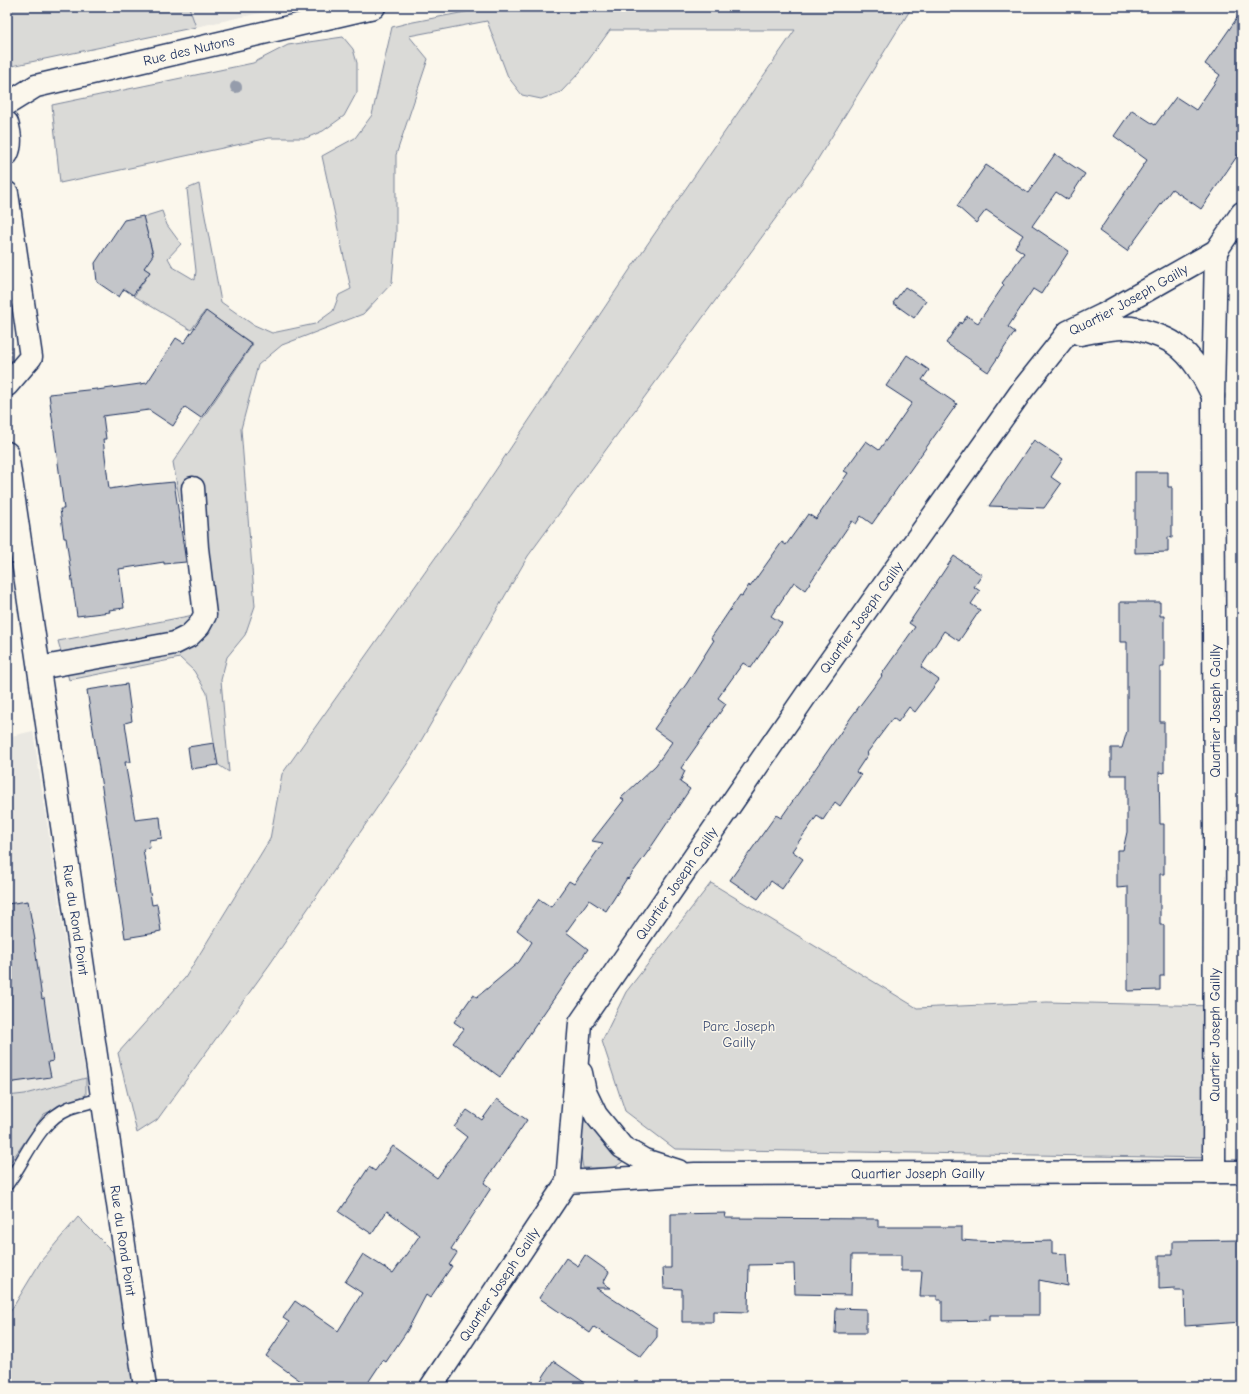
<svg xmlns="http://www.w3.org/2000/svg" width="1249" height="1394" font-family="'Comic Neue',sans-serif">
	<rect width="100%" height="100%" fill="#fbf7ec"/>
	<filter id="ink" filterUnits="userSpaceOnUse"><feTurbulence type="fractalNoise" baseFrequency=".025" numOctaves="2"/><feDisplacementMap in="SourceGraphic" scale="8" xChannelSelector="R" yChannelSelector="G"/><feConvolveMatrix kernelMatrix="1 2 1 2 8 2 1 2 1" color-interpolation-filters="sRGB"/></filter>
	<g filter="url(#ink)">
		<g fill="#eae8e2">
			<path d="M 189,7 L 288,7 L 196,27 Z"/>
			<path d="M 33,731 L 86,1078 L 25,1094 L 7,1096 L 7,737 Z"/>
		</g>
		<g fill="#dadad7" stroke="#7a849a">
			<path d="M 7,7 L 189,7 L 196,27 L 7,67 Z"/>
			<path d="M 491,7 L 912,7 L 811,170 L 528,556 L 411,758 L 270,964 L 157,1120 L 137,1133 L 118,1053 L 185,978 L 270,839 L 282,774 L 467,513 L 631,268 L 795,30 L 610,30 L 580,72 L 561,92 L 541,99 L 522,95 L 508,77 L 487,21 L 409,36 L 428,59 L 396,155 L 396,235 L 392,283 L 363,314 L 282,345 L 258,365 L 241,429 L 255,606 L 245,635 L 227,657 L 221,680 L 229,772 L 217,764 L 207,693 L 194,671 L 180,658 L 69,680 L 58,641 L 199,614 L 173,462 L 253,344 L 205,311 L 191,330 L 134,296 L 150,272 L 143,268 L 153,254 L 143,217 L 162,211 L 167,225 L 181,244 L 168,258 L 173,267 L 195,280 L 196,271 L 187,189 L 199,184 L 221,302 L 252,324 L 272,333 L 315,324 L 333,311 L 339,295 L 351,289 L 322,156 L 355,138 L 372,115 L 392,27 L 408,23 Z"/>
			<path d="M 343,37 L 353,49 L 357,63 L 357,92 L 344,116 L 323,131 L 306,138 L 269,138 L 60,183 L 52,105 L 253,63 L 288,45 Z"/>
			<path d="M 7,319 L 11,354 L 7,365 Z"/>
			<path d="M 711,883 L 917,1008 L 1047,1002 L 1214,1006 L 1213,1158 L 675,1149 L 625,1111 L 602,1041 L 626,992 Z"/>
			<path d="M 86,1078 L 86,1095 L 44,1114 L 7,1167 L 7,1096 L 25,1094 Z"/>
			<path d="M 581,1103 L 625,1160 L 614,1168 L 583,1168 L 575,1121 Z"/>
			<path d="M 78,1217 L 114,1253 L 120,1264 L 136,1387 L 7,1387 L 7,1317 L 41,1261 Z"/>
		</g>
		<g fill="#c3c5c9" stroke="#1b2f5e">
			<path d="M 1242,11 L 1242,149 L 1201,209 L 1172,189 L 1127,251 L 1099,231 L 1147,160 L 1114,136 L 1132,110 L 1155,125 L 1176,97 L 1196,110 L 1220,75 L 1205,64 Z"/>
			<path d="M 1055,154 L 1085,174 L 1068,200 L 1056,192 L 1032,226 L 1069,251 L 1041,294 L 1033,289 L 1008,327 L 1015,332 L 988,372 L 946,343 L 960,322 L 961,324 L 967,316 L 978,323 L 1004,285 L 1002,283 L 1024,253 L 1015,247 L 1023,235 L 986,210 L 976,223 L 957,206 L 986,165 L 1028,193 Z"/>
			<path d="M 143,216 L 153,255 L 144,268 L 150,272 L 133,295 L 124,289 L 119,297 L 97,282 L 95,263 L 124,220 Z"/>
			<path d="M 905,287 L 926,301 L 914,318 L 893,303 Z"/>
			<path d="M 206,311 L 252,344 L 201,418 L 185,407 L 173,426 L 149,410 L 103,416 L 106,439 L 103,439 L 109,489 L 142,484 L 142,485 L 174,482 L 186,562 L 164,564 L 164,562 L 119,569 L 124,608 L 109,610 L 110,612 L 77,616 L 66,538 L 64,538 L 60,509 L 64,509 L 49,394 L 97,389 L 97,390 L 147,383 L 176,338 L 184,343 Z"/>
			<path d="M 907,355 L 929,370 L 922,380 L 957,404 L 872,524 L 861,516 L 856,524 L 852,521 L 805,590 L 794,582 L 771,616 L 782,623 L 751,668 L 743,663 L 718,698 L 726,704 L 681,768 L 685,771 L 680,782 L 690,789 L 647,853 L 628,879 L 627,878 L 606,911 L 589,900 L 566,932 L 588,949 L 500,1077 L 453,1043 L 464,1029 L 454,1022 L 473,995 L 477,997 L 519,962 L 532,942 L 517,930 L 539,899 L 551,907 L 569,881 L 574,884 L 603,843 L 592,841 L 624,800 L 621,798 L 656,765 L 672,742 L 654,729 L 687,683 L 714,640 L 711,638 L 740,595 L 742,596 L 749,585 L 750,587 L 782,542 L 786,545 L 808,514 L 816,519 L 848,473 L 844,471 L 866,441 L 879,450 L 912,403 L 886,386 Z"/>
			<path d="M 1034,440 L 1063,459 L 1051,477 L 1061,484 L 1044,508 L 989,506 Z"/>
			<path d="M 1135,472 L 1168,472 L 1168,487 L 1172,487 L 1172,538 L 1168,537 L 1168,552 L 1135,553 Z"/>
			<path d="M 954,556 L 982,575 L 974,587 L 980,591 L 971,604 L 980,610 L 959,641 L 944,631 L 921,667 L 939,680 L 915,712 L 909,707 L 898,722 L 893,718 L 867,753 L 868,754 L 856,772 L 861,775 L 840,806 L 835,802 L 823,820 L 817,816 L 792,851 L 803,859 L 782,889 L 771,881 L 758,899 L 730,880 L 776,815 L 781,818 L 852,716 L 882,676 L 881,675 L 915,627 L 909,623 Z"/>
			<path d="M 1120,602 L 1160,602 L 1160,616 L 1164,616 L 1164,667 L 1160,667 L 1160,722 L 1164,722 L 1164,773 L 1159,772 L 1160,824 L 1164,824 L 1164,874 L 1160,874 L 1160,925 L 1164,925 L 1164,976 L 1160,976 L 1160,990 L 1128,991 L 1128,887 L 1117,888 L 1117,850 L 1123,850 L 1127,832 L 1127,775 L 1111,775 L 1111,748 L 1122,748 L 1127,731 L 1127,642 L 1120,642 Z"/>
			<path d="M 127,684 L 132,721 L 125,723 L 131,762 L 125,762 L 135,820 L 160,817 L 162,838 L 149,840 L 150,848 L 143,849 L 152,905 L 157,904 L 161,931 L 156,932 L 156,933 L 125,938 L 87,690 Z"/>
			<path d="M 214,743 L 218,765 L 191,769 L 188,747 Z"/>
			<path d="M 28,901 L 35,940 L 34,940 L 42,999 L 44,998 L 53,1061 L 48,1062 L 51,1077 L 7,1083 L 7,904 Z"/>
			<path d="M 497,1099 L 527,1120 L 484,1183 L 491,1188 L 451,1249 L 457,1253 L 449,1265 L 452,1266 L 430,1298 L 426,1295 L 407,1331 L 386,1362 L 383,1360 L 365,1387 L 309,1387 L 266,1356 L 289,1322 L 283,1318 L 295,1301 L 338,1331 L 362,1293 L 345,1282 L 363,1254 L 393,1273 L 420,1235 L 387,1211 L 372,1234 L 339,1212 L 369,1167 L 375,1171 L 393,1146 L 437,1178 L 467,1137 L 454,1127 L 467,1110 L 482,1120 Z"/>
			<path d="M 726,1213 L 725,1218 L 878,1219 L 878,1227 L 962,1227 L 962,1240 L 974,1241 L 1011,1242 L 1052,1241 L 1052,1253 L 1066,1254 L 1068,1286 L 1039,1280 L 1039,1315 L 990,1315 L 990,1320 L 942,1321 L 942,1300 L 937,1300 L 937,1296 L 920,1296 L 922,1271 L 901,1271 L 901,1255 L 852,1255 L 851,1295 L 795,1294 L 794,1264 L 749,1265 L 748,1312 L 713,1311 L 713,1322 L 682,1322 L 682,1289 L 664,1288 L 663,1268 L 671,1268 L 671,1214 Z"/>
			<path d="M 1242,1240 L 1242,1322 L 1185,1326 L 1184,1291 L 1175,1291 L 1175,1288 L 1159,1289 L 1159,1255 L 1173,1255 L 1173,1241 Z"/>
			<path d="M 585,1255 L 609,1272 L 603,1283 L 611,1288 L 596,1288 L 657,1328 L 657,1337 L 641,1357 L 594,1327 L 590,1333 L 539,1298 L 566,1258 L 578,1266 Z"/>
			<path d="M 836,1308 L 866,1309 L 866,1333 L 835,1333 Z"/>
			<path d="M 553,1361 L 591,1387 L 537,1387 Z"/>
		</g>
		<g fill="none" stroke-linecap="round" stroke-linejoin="round">
			<defs>
				<path id="service" d="M 7,1184 C 26,1159 38,1121 69,1108 C 80,1104 91,1102 102,1099"/>
				<g id="minor">
					<path d="M 1080,334 C 1093,331 1119,327 1132,328 C 1144,330 1165,337 1175,344 C 1193,357 1204,377 1213,396"/>
					<path d="M 39,668 L 175,643 L 189,636 L 199,626 L 205,615 L 197,548 L 193,488"/>
					<path d="M 581,1073 L 585,1092 L 596,1115 L 622,1147 L 644,1160 L 678,1171"/>
					<path id="s1" d="M 1214,1172 L 1215,840 L 1213,397 L 1216,251"/>
					<path id="s2" d="M 567,1182 L 695,1174 L 1242,1172"/>
					<path id="s3" d="M 431,1387 L 567,1182 L 580,1023 L 811,688 L 1023,389 L 1062,340 L 1068,332 L 1103,315 L 1216,251 L 1242,213"/>
				</g>
				<g id="tertiary">
					<path id="s4" d="M 7,104 L 36,86 L 374,7"/>
					<path d="M 7,123 C 10,133 12,144 7,154"/>
					<path d="M 7,193 L 31,357 L 7,385"/>
					<path id="s5" d="M 7,453 L 145,1387"/>
				</g>
			</defs>
			<use href="#service" stroke="#1b2f5e" stroke-width="15"/>
			<use href="#minor" stroke="#1b2f5e" stroke-width="25"/>
			<use href="#tertiary" stroke="#1b2f5e" stroke-width="25"/>
			<use href="#service" stroke="#fbf7ec" stroke-width="12"/>
			<use href="#minor" stroke="#fbf7ec" stroke-width="22"/>
			<use href="#tertiary" stroke="#fbf7ec" stroke-width="22"/>
		</g>
		<circle fill="#959cab" cx="236" cy="87" r="6"/>
	</g>
	<g text-anchor="middle" stroke-width="3" stroke-linejoin="round" paint-order="stroke">
		<g font-size="14" fill="#1b2f5e" stroke="#fbf7ec">
			<text dy="5" stroke="none"><textPath href="#s4" startOffset="191">Rue des Nutons</textPath></text>
			<text dy="5" stroke="none"><textPath href="#s3" startOffset="1320">Quartier Joseph Gailly</textPath></text>
			<text dy="5" stroke="none"><textPath href="#s3" startOffset="899">Quartier Joseph Gailly</textPath></text>
			<text transform="translate(1215 711) rotate(-90)" y="5">Quartier Joseph Gailly</text>
			<text dy="5" stroke="none"><textPath href="#s3" startOffset="575">Quartier Joseph Gailly</textPath></text>
			<text dy="5" stroke="none"><textPath href="#s5" startOffset="472">Rue du Rond Point</textPath></text>
			<text dy="5" stroke="none"><textPath href="#s1" startOffset="137">Quartier Joseph Gailly</textPath></text>
			<text dy="5" stroke="none"><textPath href="#s2" startOffset="351">Quartier Joseph Gailly</textPath></text>
			<text dy="5" stroke="none"><textPath href="#s5" startOffset="796">Rue du Rond Point</textPath></text>
			<text dy="5" stroke="none"><textPath href="#s3" startOffset="123">Quartier Joseph Gailly</textPath></text>
		</g>
		<g font-size="14" fill="#415176" stroke="#fbf7ec">
			<text x="739" y="1031">Parc Joseph<tspan x="739" dy="16">Gailly</tspan></text>
		</g>
	</g>
	<rect width="1249" height="1394" fill="none" stroke="#fbf7ec" stroke-width="24"/>
	<rect x="12" y="12" width="1225" height="1370" fill="none" stroke="#1b2f5e" stroke-width="1.5" filter="url(#ink)"/>
</svg>
